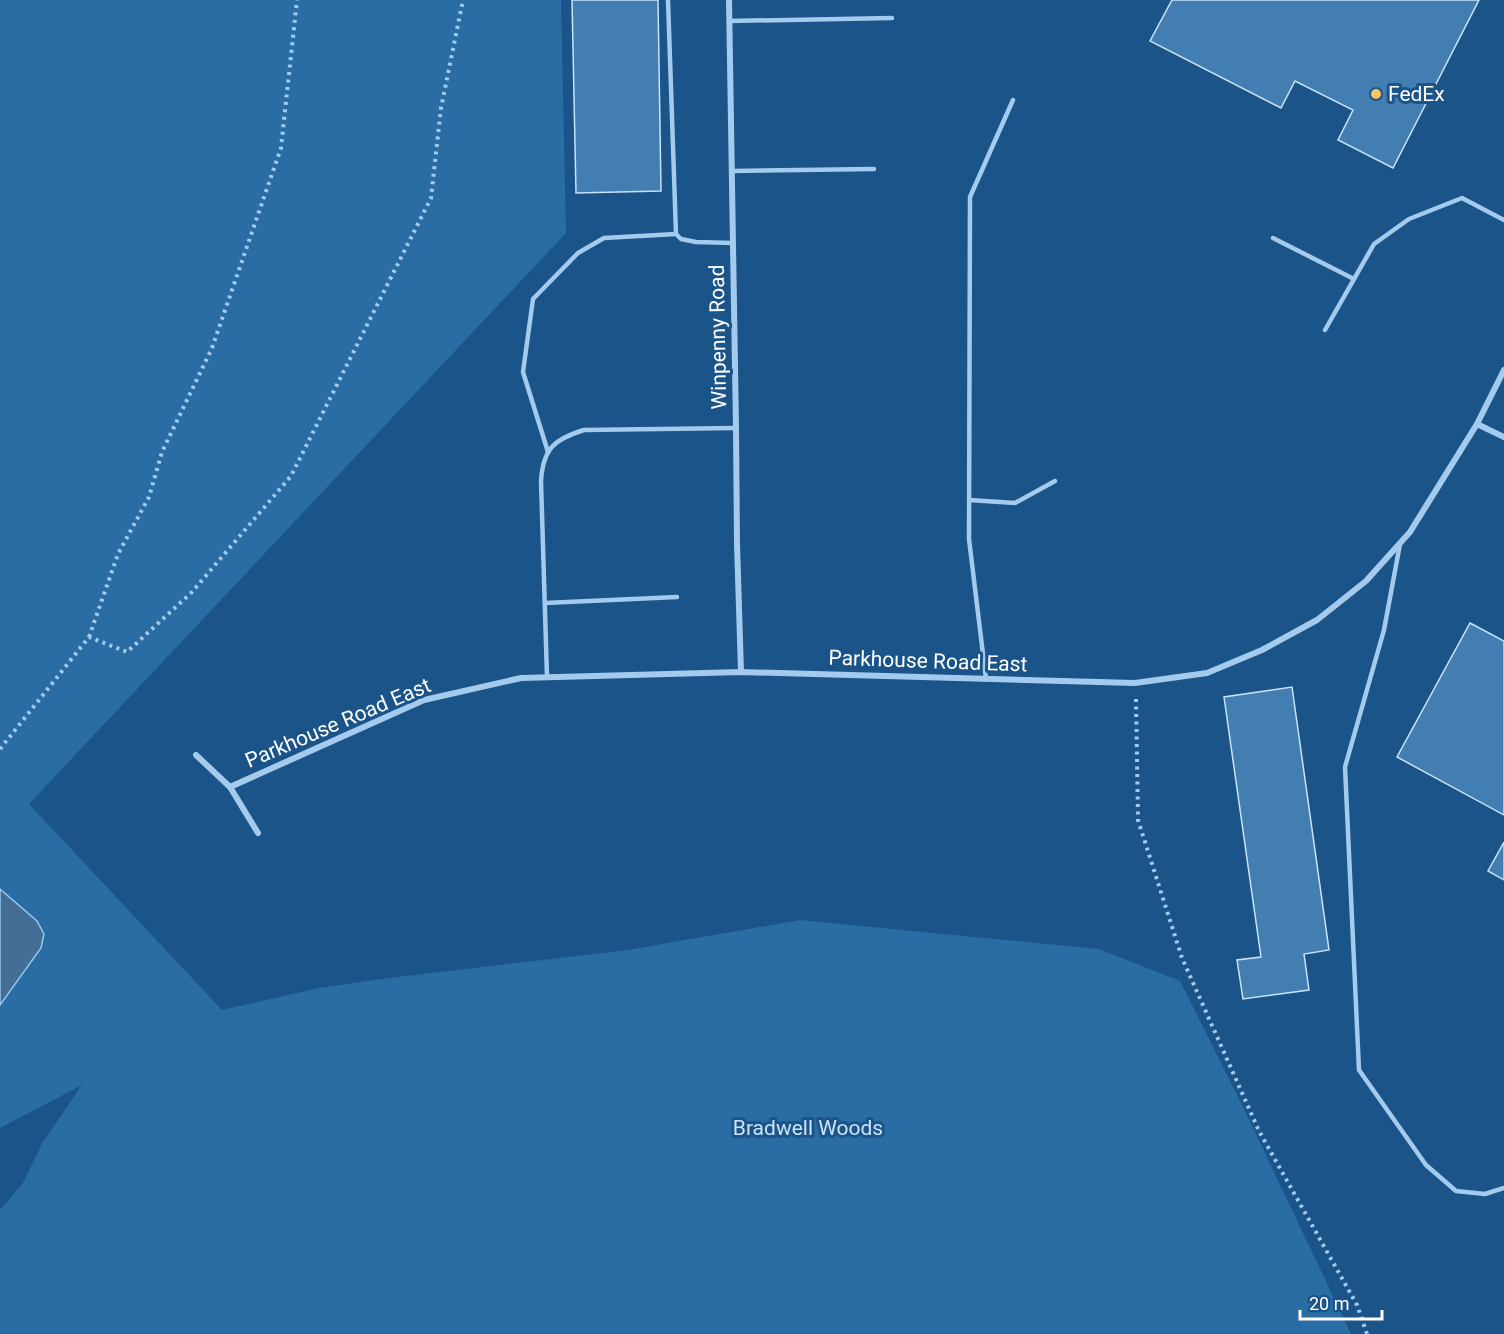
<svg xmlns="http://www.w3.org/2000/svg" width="1504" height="1334" font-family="Roboto,sans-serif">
	<rect width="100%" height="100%" fill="#1a5489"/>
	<path fill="#2a6da5" d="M 0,0 L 561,0 L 566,233 L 29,804 L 222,1010 L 319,988 L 389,978 L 628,950 L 800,920 L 1099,949 L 1180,981 L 1246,1113 L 1351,1334 L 0,1334 L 0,1210 L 23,1183 L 43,1142 L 82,1085 L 0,1128 Z"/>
	<path fill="#446e94" stroke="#97c7ef" stroke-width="1.5" d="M 0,889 L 37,921 L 44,934 L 41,948 L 0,1005 Z"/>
	<g fill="#437eb2" stroke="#c9e3f9" stroke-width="1.5">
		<path d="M 572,0 L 658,0 L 661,191 L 576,193 Z"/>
		<path d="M 1172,0 L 1479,0 L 1393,168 L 1338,140 L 1353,110 L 1295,81 L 1281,108 L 1150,41 Z"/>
		<path d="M 1470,623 L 1504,641 L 1504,815 L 1397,757 Z"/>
		<path d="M 1292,687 L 1329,950 L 1304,954 L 1309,990 L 1243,999 L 1237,960 L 1261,957 L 1224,697 Z"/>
		<path d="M 1504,842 L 1504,880 L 1488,871 Z"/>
	</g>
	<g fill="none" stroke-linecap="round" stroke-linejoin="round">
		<g stroke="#a4cbed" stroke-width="4" stroke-dasharray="3 4.5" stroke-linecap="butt">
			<path d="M 89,637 L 118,554 L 149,497 L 162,452 L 212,348 L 281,148 L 297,0"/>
			<path d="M 1136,699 L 1138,820 L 1182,958 L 1259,1131 L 1357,1305 L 1367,1334"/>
			<path d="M 0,749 L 89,637 L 127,652 L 192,592 L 291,476 L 431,198 L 441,108 L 463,0"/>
		</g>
		<g stroke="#a4cbed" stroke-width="4.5">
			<path d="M 668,0 L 676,234 L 681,239 L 696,242 L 733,243"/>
			<path d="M 729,21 L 892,18"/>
			<path d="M 732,171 L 874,169"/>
			<path d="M 1273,238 L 1354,279"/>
			<path d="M 1325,330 L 1374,244 L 1409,219 L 1462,198 L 1504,220"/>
			<path d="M 548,452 L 523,372 L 533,299 L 578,253 L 604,238 L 676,234"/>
			<path d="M 969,500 L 1015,503 L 1055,481"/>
			<path d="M 1400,544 L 1384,630 L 1345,767 L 1359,1070 L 1426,1165 L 1456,1191 L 1485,1194 L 1504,1188"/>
			<path d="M 545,603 L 677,597"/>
			<path d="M 547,677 L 541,481 C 543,448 555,439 584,430 L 736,428"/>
			<path d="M 986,679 L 969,539 L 970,197 L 1013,100"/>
		</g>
		<g stroke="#a4cbed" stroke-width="6">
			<path d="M 729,0 L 736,428 L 737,544 L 741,672"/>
			<path d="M 1477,424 L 1504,437"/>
			<path d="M 196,755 L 230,787 L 258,833"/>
			<path d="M 230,787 L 424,700 L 521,678 L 741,672 L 1135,683 L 1207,673 L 1262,650 L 1317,620 L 1366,581 L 1410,532 L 1477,424 L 1504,370"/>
		</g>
	</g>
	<circle fill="#ffc360" stroke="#1a5489" stroke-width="2" cx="1376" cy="94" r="6"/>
	<g text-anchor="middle" stroke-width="6" stroke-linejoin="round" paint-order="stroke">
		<g font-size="21" fill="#fff" stroke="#1a5489" text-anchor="start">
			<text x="1388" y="101">FedEx</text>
		</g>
		<g font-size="21" fill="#fff" stroke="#1a5489">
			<text transform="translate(718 337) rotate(-91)" y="7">Winpenny Road</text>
			<text transform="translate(928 661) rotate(2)" y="7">Parkhouse Road East</text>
			<text transform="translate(338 723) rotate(-23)" y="7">Parkhouse Road East</text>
		</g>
		<g font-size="21" fill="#c9e3f9" stroke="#1a5489">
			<text x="808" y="1135">Bradwell Woods</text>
		</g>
	</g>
	<path d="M1300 1310v9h82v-9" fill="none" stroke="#ffffff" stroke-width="3"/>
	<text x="1309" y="1310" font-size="18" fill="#ffffff" stroke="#1a5489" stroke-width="4.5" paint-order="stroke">20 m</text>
</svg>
